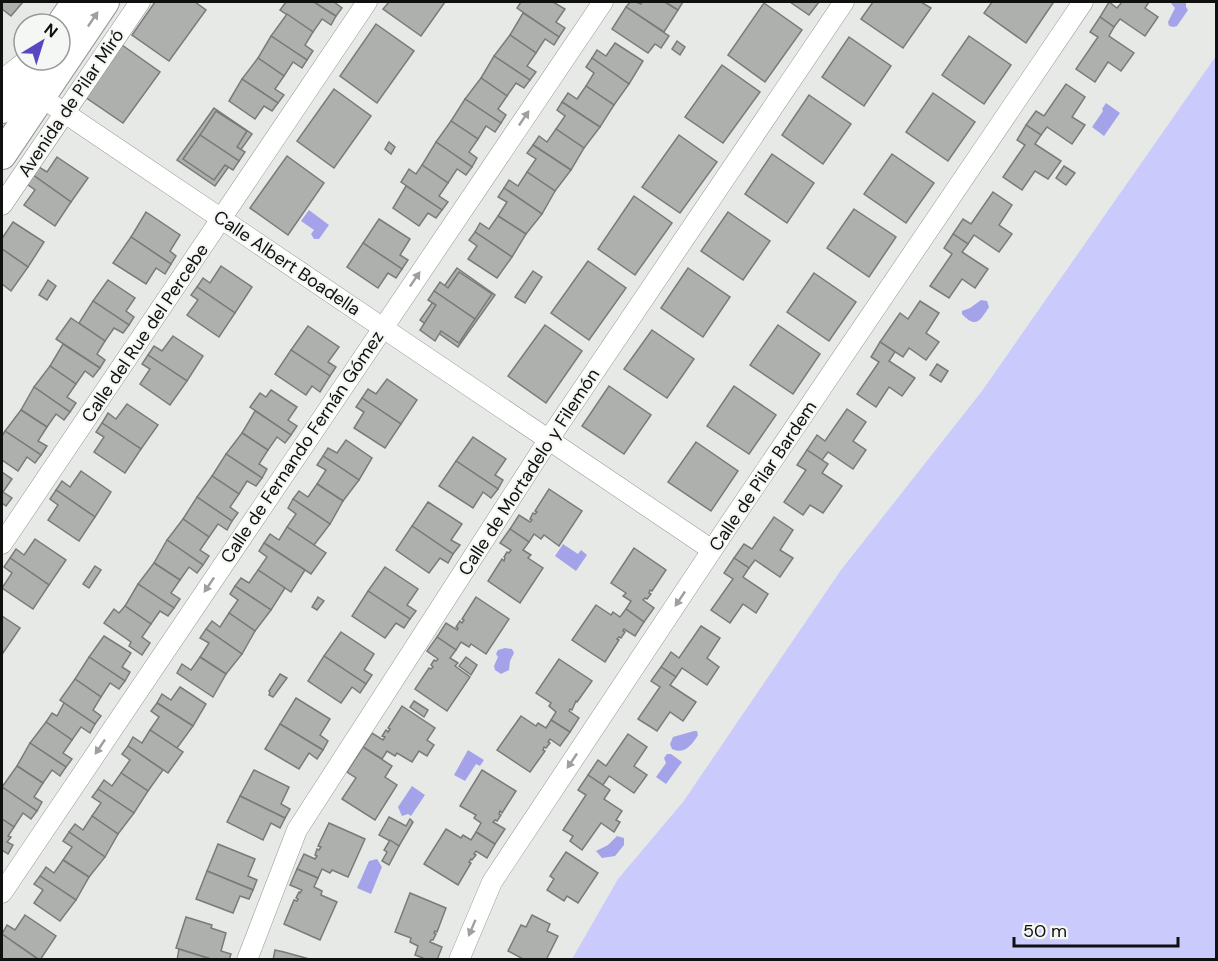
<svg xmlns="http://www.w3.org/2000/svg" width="1218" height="961" font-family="'DM Sans',sans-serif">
	<rect width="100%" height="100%" fill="#e7e9e6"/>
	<path fill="#cacbfc" d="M 1216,56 L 1216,959 L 572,959 L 618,879 L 683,802 L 841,570 L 982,391 Z"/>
	<g fill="#a4a3ea">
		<path d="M 1170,2 L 1186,2 L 1186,7 L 1188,10 L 1177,26 L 1174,27 L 1169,26 L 1168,22 L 1175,8 Z"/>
		<path d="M 1106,103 L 1120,113 L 1104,136 L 1092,127 L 1103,111 L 1102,109 Z"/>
		<path d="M 309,210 L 329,225 L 319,239 L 314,239 L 311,234 L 314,230 L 301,221 Z"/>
		<path d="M 981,300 L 987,301 L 989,307 C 980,321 976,329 962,314 L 962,311 L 970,308 Z"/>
		<path d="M 563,544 L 578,554 L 581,550 L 587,555 L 576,571 L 555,556 Z"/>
		<path d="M 505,648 L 512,649 L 514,653 L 510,661 L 509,670 L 501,674 L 495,670 L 494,666 L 498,657 L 496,654 L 498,650 Z"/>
		<path d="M 694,731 L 697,731 L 698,735 C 692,745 684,755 672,749 L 670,744 L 673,737 Z"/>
		<path d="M 468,750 L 484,760 L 480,766 L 476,764 L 465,781 L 454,775 Z"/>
		<path d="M 667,754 L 671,754 L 682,762 L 666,784 L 656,777 L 666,763 L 664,758 Z"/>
		<path d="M 412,786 L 425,795 L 411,816 L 408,814 L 402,816 L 398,807 Z"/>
		<path d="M 617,836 L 624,838 L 624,845 L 615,856 L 602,858 L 596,851 L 608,845 Z"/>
		<path d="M 377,859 L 382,867 L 371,894 L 357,888 L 369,861 Z"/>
	</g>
	<g fill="#adb0ac" stroke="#787b78" stroke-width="1.5">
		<path d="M 2,2 L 23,2 L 11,16 L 2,9 Z"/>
		<path d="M 155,2 L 195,2 L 206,10 L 169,61 L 132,35 Z"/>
		<path d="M 286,2 L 314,2 L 336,16 L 331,25 L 322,19 L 313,32 L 280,10 Z"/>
		<path d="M 314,2 L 334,2 L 342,8 L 336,16 Z"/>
		<path d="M 389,2 L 445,2 L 421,36 L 383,9 Z"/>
		<path d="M 521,2 L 553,2 L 565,9 L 556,22 L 565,28 L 559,37 L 517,8 Z"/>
		<path d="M 630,2 L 636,2 L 641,4 L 642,2 L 665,2 L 678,10 L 664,32 L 626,7 Z"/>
		<path d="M 665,2 L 683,2 L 678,10 Z"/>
		<path d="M 790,2 L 819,2 L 809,15 Z"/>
		<path d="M 873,2 L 921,2 L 931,8 L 903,48 L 861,19 Z"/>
		<path d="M 992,2 L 1051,2 L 1053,3 L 1026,43 L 984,13 Z"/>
		<path d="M 1109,2 L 1117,8 L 1122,2 L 1149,2 L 1145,8 L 1158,17 L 1145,36 L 1120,19 L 1114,27 L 1100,17 Z"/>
		<path d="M 764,3 L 802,30 L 765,82 L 728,55 Z"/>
		<path d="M 626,7 L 669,36 L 661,48 L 655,44 L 648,53 L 612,29 Z"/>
		<path d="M 523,13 L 559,37 L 554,45 L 545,39 L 536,53 L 510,35 Z"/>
		<path d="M 287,14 L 313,32 L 305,45 L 313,51 L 307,60 L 271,36 Z"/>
		<path d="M 1100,17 L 1114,27 L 1109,36 L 1134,53 L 1121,71 L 1108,62 L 1095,82 L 1076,69 L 1098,37 L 1090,32 Z"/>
		<path d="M 376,24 L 414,51 L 377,103 L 340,76 Z"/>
		<path d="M 510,35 L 536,53 L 527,66 L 536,72 L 530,80 L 494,56 Z"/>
		<path d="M 271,36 L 307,60 L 302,68 L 293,62 L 284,76 L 258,58 Z"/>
		<path d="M 969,36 L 1011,65 L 984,104 L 942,75 Z"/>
		<path d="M 849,37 L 891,66 L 864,106 L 822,77 Z"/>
		<path d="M 677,41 L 685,47 L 680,55 L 672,49 Z"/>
		<path d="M 615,43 L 643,61 L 629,84 L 592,58 L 597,50 L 606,56 Z"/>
		<path d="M 122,45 L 160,72 L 123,123 L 85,97 Z"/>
		<path d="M 494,56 L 530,80 L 524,88 L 516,83 L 507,96 L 481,78 Z"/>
		<path d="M 258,58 L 284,76 L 275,89 L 284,95 L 278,103 L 242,79 Z"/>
		<path d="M 592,58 L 629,84 L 614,105 L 586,86 L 594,73 L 586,67 Z"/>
		<path d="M 722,65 L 760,92 L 723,143 L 685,117 Z"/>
		<path d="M 481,78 L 507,96 L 498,109 L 506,115 L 501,123 L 465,99 Z"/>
		<path d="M 242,79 L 278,103 L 272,111 L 264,106 L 255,119 L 229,101 Z"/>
		<path d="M 1066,84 L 1085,97 L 1072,117 L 1085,125 L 1072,144 L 1047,127 L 1041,135 L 1026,125 L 1036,111 L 1044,116 Z"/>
		<path d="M 586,86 L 614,105 L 600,127 L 562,102 L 568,93 L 577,99 Z"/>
		<path d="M 334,89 L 371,116 L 334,168 L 297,141 Z"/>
		<path d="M 933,93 L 975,122 L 948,161 L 906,132 Z"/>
		<path d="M 809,95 L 851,124 L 823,164 L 782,135 Z"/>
		<path d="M 465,99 L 501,123 L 495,132 L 486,126 L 478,139 L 451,121 Z"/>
		<path d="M 562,102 L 600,127 L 584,148 L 556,129 L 565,116 L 557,110 Z"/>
		<path d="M 214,108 L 252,134 L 215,186 L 177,160 Z"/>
		<path d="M 216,111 L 247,131 L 237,147 L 245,152 L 239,161 L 200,135 Z"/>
		<path d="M 451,121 L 478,139 L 469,152 L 477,158 L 472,167 L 436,142 Z"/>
		<path d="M 1026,125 L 1041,135 L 1035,144 L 1061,161 L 1048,179 L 1035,171 L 1022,190 L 1003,177 L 1025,145 L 1017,140 Z"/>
		<path d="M 556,129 L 584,148 L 571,170 L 533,145 L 539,136 L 547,142 Z"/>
		<path d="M 200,135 L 239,161 L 233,170 L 225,165 L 214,180 L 183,159 Z"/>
		<path d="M 679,135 L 717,162 L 680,213 L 642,187 Z"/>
		<path d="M 389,142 L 395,147 L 391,154 L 385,149 Z"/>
		<path d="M 436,142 L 472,167 L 466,175 L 457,169 L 448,183 L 422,165 Z"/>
		<path d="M 533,145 L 571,170 L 555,191 L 527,172 L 536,159 L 527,153 Z"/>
		<path d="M 772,154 L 814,183 L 787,223 L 745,194 Z"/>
		<path d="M 892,154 L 934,183 L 906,223 L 864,194 Z"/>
		<path d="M 287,156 L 324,183 L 288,235 L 250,208 Z"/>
		<path d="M 57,157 L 88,178 L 71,202 L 33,175 L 39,167 L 47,172 Z"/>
		<path d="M 422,165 L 448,183 L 439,196 L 448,202 L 442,210 L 401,182 L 409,169 L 416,174 Z"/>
		<path d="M 1064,166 L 1075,173 L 1066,185 L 1056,178 Z"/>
		<path d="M 527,172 L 555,191 L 542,214 L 504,188 L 509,180 L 518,186 Z"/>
		<path d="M 33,175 L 71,202 L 55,226 L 24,205 L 35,190 L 27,184 Z"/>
		<path d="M 406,186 L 442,210 L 436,218 L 428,213 L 419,226 L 393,208 Z"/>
		<path d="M 504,188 L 542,214 L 526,234 L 498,216 L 507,202 L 498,197 Z"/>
		<path d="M 993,192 L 1012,205 L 999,225 L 1012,234 L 999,252 L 974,235 L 968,244 L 953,234 L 963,219 L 971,224 Z"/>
		<path d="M 634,196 L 672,223 L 635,275 L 598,249 Z"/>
		<path d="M 854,209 L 896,237 L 869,277 L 827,248 Z"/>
		<path d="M 146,212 L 180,235 L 170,251 L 176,256 L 171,264 L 131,237 Z"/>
		<path d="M 728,212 L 770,241 L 743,280 L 701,251 Z"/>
		<path d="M 498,216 L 526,234 L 512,257 L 475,232 L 480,223 L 489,229 Z"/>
		<path d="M 379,219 L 410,239 L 400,255 L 408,260 L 402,269 L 363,243 Z"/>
		<path d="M 13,222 L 44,242 L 28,267 L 2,249 L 2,236 L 3,237 Z"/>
		<path d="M 475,232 L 512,257 L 497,278 L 468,259 L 477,246 L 469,240 Z"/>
		<path d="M 953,234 L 968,244 L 962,252 L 988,269 L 975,288 L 962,279 L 949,298 L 930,286 L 952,254 L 944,248 Z"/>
		<path d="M 131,237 L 171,264 L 165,274 L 156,268 L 146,284 L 113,263 Z"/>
		<path d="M 363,243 L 402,269 L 396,278 L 388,273 L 378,288 L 347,267 Z"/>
		<path d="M 2,249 L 28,267 L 11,291 L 2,284 Z"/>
		<path d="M 588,261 L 626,288 L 589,340 L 551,313 Z"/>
		<path d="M 221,266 L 252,287 L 235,313 L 197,287 L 203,278 L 210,283 Z"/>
		<path d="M 457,268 L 495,295 L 458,347 L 420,320 Z"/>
		<path d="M 688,268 L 730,297 L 703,337 L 661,308 Z"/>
		<path d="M 533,271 L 542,277 L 525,303 L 515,297 Z"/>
		<path d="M 459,272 L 492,294 L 475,319 L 434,291 L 440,282 L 448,288 Z"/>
		<path d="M 814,273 L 856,302 L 829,341 L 787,312 Z"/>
		<path d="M 48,280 L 56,286 L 47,300 L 39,295 Z"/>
		<path d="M 108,280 L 135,298 L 126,311 L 134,317 L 129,325 L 93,301 Z"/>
		<path d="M 197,287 L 235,313 L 219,337 L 187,315 L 198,300 L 191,295 Z"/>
		<path d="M 434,291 L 475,319 L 459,343 L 441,331 L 435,341 L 420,330 L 436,305 L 428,300 Z"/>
		<path d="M 93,301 L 129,325 L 123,333 L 114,328 L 105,341 L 79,323 Z"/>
		<path d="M 920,301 L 939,313 L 926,333 L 939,342 L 926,360 L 909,348 L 903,357 L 880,342 L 900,313 L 908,319 Z"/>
		<path d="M 71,318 L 105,341 L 97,354 L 105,360 L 100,368 L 56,339 Z"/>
		<path d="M 545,325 L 582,351 L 546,403 L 508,376 Z"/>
		<path d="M 778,325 L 820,354 L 793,394 L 750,365 Z"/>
		<path d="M 308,326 L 339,347 L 328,362 L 336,367 L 330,376 L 291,350 Z"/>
		<path d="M 652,330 L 694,359 L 667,398 L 624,369 Z"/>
		<path d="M 173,336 L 203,356 L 187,381 L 148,355 L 154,346 L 162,351 Z"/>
		<path d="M 880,342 L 895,352 L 889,361 L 915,378 L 902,396 L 889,387 L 876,407 L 857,394 L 879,362 L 871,357 Z"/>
		<path d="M 63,344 L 100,368 L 93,377 L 85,371 L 76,384 L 50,366 Z"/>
		<path d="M 291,350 L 330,376 L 320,392 L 312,386 L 306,395 L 275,374 Z"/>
		<path d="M 148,355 L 187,381 L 170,405 L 140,384 L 150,369 L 142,364 Z"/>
		<path d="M 937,364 L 948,371 L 941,382 L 930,375 Z"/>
		<path d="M 50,366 L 76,384 L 67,397 L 76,403 L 70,412 L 34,387 Z"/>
		<path d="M 387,379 L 417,400 L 401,424 L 362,398 L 368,389 L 376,394 Z"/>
		<path d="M 609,386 L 651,415 L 624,454 L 582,426 Z"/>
		<path d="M 734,386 L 776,415 L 749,454 L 707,426 Z"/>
		<path d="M 34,387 L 70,412 L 64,420 L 56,414 L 47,427 L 21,410 Z"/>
		<path d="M 271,390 L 297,407 L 288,420 L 297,426 L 291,435 L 250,407 L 260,393 L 266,397 Z"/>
		<path d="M 362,398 L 401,424 L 385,448 L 354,428 L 364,412 L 356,407 Z"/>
		<path d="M 127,404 L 158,425 L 141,449 L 102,423 L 108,413 L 116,419 Z"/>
		<path d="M 847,409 L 866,422 L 853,441 L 866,450 L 853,469 L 828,452 L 822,460 L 807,450 L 817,435 L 825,441 Z"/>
		<path d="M 21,410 L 47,427 L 38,441 L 47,446 L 41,455 L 5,431 Z"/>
		<path d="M 255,411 L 291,435 L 285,443 L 277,437 L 268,450 L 242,433 Z"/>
		<path d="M 102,423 L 141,449 L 125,473 L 94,452 L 104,437 L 96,432 Z"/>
		<path d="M 5,431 L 41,455 L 35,463 L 27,457 L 18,471 L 2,460 L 2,436 Z"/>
		<path d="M 242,433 L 268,450 L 259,464 L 267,469 L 262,478 L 226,454 Z"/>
		<path d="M 473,437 L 506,459 L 495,475 L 503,480 L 498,489 L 456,461 Z"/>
		<path d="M 346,440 L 372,458 L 359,480 L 323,456 L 328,448 L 337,453 Z"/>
		<path d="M 696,442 L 738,471 L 711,511 L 668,482 Z"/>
		<path d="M 807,450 L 828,464 L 822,473 L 842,486 L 823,513 L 810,505 L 803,515 L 784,502 L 806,470 L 797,465 Z"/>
		<path d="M 226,454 L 262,478 L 256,486 L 247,481 L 239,494 L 212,476 Z"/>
		<path d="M 323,456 L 359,480 L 343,501 L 317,484 L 326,470 L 317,465 Z"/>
		<path d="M 456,461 L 498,489 L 491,498 L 483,492 L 473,508 L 439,486 Z"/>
		<path d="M 81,471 L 111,492 L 95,517 L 56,490 L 62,481 L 70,487 Z"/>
		<path d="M 2,472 L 12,479 L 3,492 L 12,498 L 6,506 L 2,503 Z"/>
		<path d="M 212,476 L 239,494 L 230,507 L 238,513 L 232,521 L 197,497 Z"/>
		<path d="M 317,484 L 343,501 L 330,524 L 293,499 L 299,491 L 308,497 Z"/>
		<path d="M 549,489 L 582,511 L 559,546 L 544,535 L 541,539 L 534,534 L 529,542 L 510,529 L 519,515 L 530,522 L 532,520 L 530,519 L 533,513 L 535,514 L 537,512 L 535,511 Z"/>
		<path d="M 56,490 L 95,517 L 79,541 L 48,520 L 58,505 L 50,499 Z"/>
		<path d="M 197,497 L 232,521 L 227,530 L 218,524 L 209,537 L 183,519 Z"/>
		<path d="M 293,499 L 330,524 L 314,545 L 287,527 L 296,514 L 288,508 Z"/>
		<path d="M 428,502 L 462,524 L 451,540 L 460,545 L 453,554 L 412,526 Z"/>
		<path d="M 774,517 L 793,530 L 780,550 L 793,558 L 780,577 L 755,560 L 749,568 L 734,558 L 744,544 L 752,549 Z"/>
		<path d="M 183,519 L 209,537 L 200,550 L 209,556 L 203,565 L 167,540 Z"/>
		<path d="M 412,526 L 453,554 L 448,563 L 440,558 L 429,573 L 396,550 Z"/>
		<path d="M 287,527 L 326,553 L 311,574 L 264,543 L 270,534 L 279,540 Z"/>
		<path d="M 510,529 L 529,542 L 523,550 L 531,555 L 528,558 L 543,568 L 520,603 L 488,581 L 502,559 L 504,561 L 505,558 L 504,557 L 507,552 L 509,553 L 511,550 L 500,543 Z"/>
		<path d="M 35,539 L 66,560 L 49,585 L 10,558 L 16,549 L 24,555 Z"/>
		<path d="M 167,540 L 203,565 L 197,573 L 189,567 L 180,580 L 154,563 Z"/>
		<path d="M 264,543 L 305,570 L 291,592 L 258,570 L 267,557 L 259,551 Z"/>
		<path d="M 634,548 L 666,570 L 652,591 L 650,590 L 649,593 L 651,594 L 647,599 L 645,598 L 643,600 L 654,608 L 644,622 L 626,609 L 631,601 L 623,596 L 626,593 L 611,583 Z"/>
		<path d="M 10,558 L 49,585 L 33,609 L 2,588 L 12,573 L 4,567 Z"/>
		<path d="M 734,558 L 749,568 L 743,577 L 768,594 L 756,613 L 743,604 L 730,623 L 711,610 L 733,579 L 724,573 Z"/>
		<path d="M 154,563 L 180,580 L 171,593 L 180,599 L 174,608 L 138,584 Z"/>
		<path d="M 95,566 L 101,570 L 89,588 L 83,584 Z"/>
		<path d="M 385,567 L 418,589 L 407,605 L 416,611 L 410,619 L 368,591 Z"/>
		<path d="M 258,570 L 285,588 L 271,610 L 235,586 L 241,578 L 249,583 Z"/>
		<path d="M 138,584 L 174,608 L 168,616 L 160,611 L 151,624 L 125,606 Z"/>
		<path d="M 235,586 L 271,610 L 255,631 L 229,613 L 238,600 L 230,594 Z"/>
		<path d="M 368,591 L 410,619 L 404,628 L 396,623 L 385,638 L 352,616 Z"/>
		<path d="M 318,597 L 324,601 L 317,610 L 312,607 Z"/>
		<path d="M 476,597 L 509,619 L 486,654 L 471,644 L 469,647 L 461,642 L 456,650 L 437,637 L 446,623 L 457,630 L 458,628 L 456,627 L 460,621 L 462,623 L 464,620 L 462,619 Z"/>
		<path d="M 596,605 L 611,615 L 613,612 L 620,617 L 626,609 L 644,622 L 635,636 L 624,629 L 623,631 L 625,632 L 621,638 L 619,637 L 617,639 L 619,640 L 605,662 L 572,640 Z"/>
		<path d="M 125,606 L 151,624 L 142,637 L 150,643 L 142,655 L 129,646 L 131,642 L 104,623 L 114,609 L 119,613 Z"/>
		<path d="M 229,613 L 255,631 L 242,654 L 206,629 L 212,621 L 220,627 Z"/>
		<path d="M 2,616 L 20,628 L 3,653 L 2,651 Z"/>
		<path d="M 701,626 L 720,638 L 707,658 L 719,667 L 707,685 L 682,668 L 676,677 L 661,667 L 671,652 L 679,658 Z"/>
		<path d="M 206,629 L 242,654 L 226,674 L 200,657 L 209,643 L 200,638 Z"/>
		<path d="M 341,632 L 374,654 L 364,670 L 372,675 L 366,684 L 324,656 Z"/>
		<path d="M 104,636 L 131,653 L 122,667 L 130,672 L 125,681 L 89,657 Z"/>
		<path d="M 437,637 L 456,650 L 450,658 L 458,663 L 455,666 L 470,677 L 447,711 L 415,689 L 429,668 L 431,669 L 433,667 L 431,665 L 434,660 L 436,661 L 438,659 L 427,651 Z"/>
		<path d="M 324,656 L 366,684 L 360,693 L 352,687 L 341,703 L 308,681 Z"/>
		<path d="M 89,657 L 125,681 L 119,689 L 110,683 L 101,697 L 75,679 Z"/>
		<path d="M 200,657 L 226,674 L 213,697 L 177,673 L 182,664 L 191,670 Z"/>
		<path d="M 466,657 L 477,665 L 471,675 L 459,666 Z"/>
		<path d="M 559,659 L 592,681 L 577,702 L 576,701 L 572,710 L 570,709 L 569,711 L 579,718 L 570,732 L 551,720 L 556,712 L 549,706 L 551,703 L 536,693 Z"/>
		<path d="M 661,667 L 676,677 L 670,685 L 696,702 L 683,721 L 670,712 L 657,731 L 638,719 L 660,687 L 651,681 Z"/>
		<path d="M 280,674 L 287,678 L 273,697 L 269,695 L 270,693 L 269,691 Z"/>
		<path d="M 75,679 L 101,697 L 93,710 L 101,716 L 95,724 L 60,700 Z"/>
		<path d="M 180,687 L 206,704 L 193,726 L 157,703 L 162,694 L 171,700 Z"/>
		<path d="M 296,698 L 330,719 L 320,735 L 328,741 L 323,750 L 280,724 Z"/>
		<path d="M 414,701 L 428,710 L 424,717 L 410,707 Z"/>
		<path d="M 64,703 L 95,724 L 90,733 L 81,727 L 72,740 L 46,722 L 52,713 L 57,716 Z"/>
		<path d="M 157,703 L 193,726 L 177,748 L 150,730 L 159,717 L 151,711 Z"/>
		<path d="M 402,706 L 435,728 L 427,740 L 434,745 L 427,756 L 419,751 L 412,762 L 397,753 L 395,756 L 387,751 L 382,759 L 363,747 L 372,733 L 383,740 L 385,737 L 382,736 L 386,730 L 388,732 L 390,729 L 388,728 Z"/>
		<path d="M 521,716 L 536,726 L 538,723 L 546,728 L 551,720 L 570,732 L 560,746 L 550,739 L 548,742 L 550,743 L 546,748 L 544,747 L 543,750 L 545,751 L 530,772 L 497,750 Z"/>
		<path d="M 46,722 L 72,740 L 63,753 L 72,759 L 66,767 L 30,743 Z"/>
		<path d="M 280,724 L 323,750 L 317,759 L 309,753 L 299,769 L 265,749 Z"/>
		<path d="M 150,730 L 183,752 L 168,773 L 128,746 L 133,737 L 142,743 Z"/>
		<path d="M 628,734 L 647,747 L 634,766 L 647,775 L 634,793 L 609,776 L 603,785 L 588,775 L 598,760 L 606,766 Z"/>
		<path d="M 30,743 L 66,767 L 60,776 L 52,770 L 43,783 L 17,766 Z"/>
		<path d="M 128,746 L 163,770 L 148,791 L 121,773 L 130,760 L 122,754 Z"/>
		<path d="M 363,747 L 392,766 L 385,777 L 397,785 L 375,820 L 342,799 L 356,778 L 347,772 Z"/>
		<path d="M 17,766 L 43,783 L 34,797 L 42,802 L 37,811 L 2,787 Z"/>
		<path d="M 254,770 L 289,787 L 281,804 L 290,809 L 285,818 L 240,796 Z"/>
		<path d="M 482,770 L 516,791 L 502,813 L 500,811 L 499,814 L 501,815 L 497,821 L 495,820 L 493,822 L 505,829 L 495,844 L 476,832 L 481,823 L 474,818 L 476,815 L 460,806 Z"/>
		<path d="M 121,773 L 148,791 L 134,813 L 98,789 L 104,780 L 112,786 Z"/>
		<path d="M 588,775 L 610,790 L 604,799 L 622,811 L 616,820 L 620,822 L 614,832 L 601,823 L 582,850 L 570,841 L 573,836 L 563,830 L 586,795 L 578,790 Z"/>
		<path d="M 2,787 L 37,811 L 31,819 L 23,813 L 14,827 L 2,819 Z"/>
		<path d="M 98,789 L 134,813 L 118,834 L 92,816 L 101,803 L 92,797 Z"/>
		<path d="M 240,796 L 285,818 L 280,828 L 271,823 L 263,840 L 227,822 Z"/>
		<path d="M 92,816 L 118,834 L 105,857 L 69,832 L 75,824 L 83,830 Z"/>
		<path d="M 389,817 L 406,826 L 410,819 L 413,822 L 399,846 L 379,835 Z"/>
		<path d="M 2,819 L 14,827 L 8,836 L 11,837 L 7,842 L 13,845 L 8,854 L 2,850 Z"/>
		<path d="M 329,823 L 365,839 L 348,877 L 332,870 L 330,873 L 322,869 L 318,878 L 297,869 L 304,854 L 315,859 L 317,856 L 315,855 L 317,849 L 319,850 L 321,847 L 318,846 Z"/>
		<path d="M 446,829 L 461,838 L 463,835 L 471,840 L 476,832 L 495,844 L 487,858 L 476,851 L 474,854 L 476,855 L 472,860 L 471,859 L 469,862 L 471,863 L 458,885 L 424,864 Z"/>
		<path d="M 69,832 L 105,857 L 89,877 L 63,860 L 72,847 L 63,841 Z"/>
		<path d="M 390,840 L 399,846 L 389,865 L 382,861 L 387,852 L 384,850 Z"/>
		<path d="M 218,844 L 255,859 L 248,876 L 257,880 L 253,890 L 207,871 Z"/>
		<path d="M 566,852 L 598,873 L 578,903 L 567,896 L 564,901 L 547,890 L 554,879 L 550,876 Z"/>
		<path d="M 63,860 L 89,877 L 76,900 L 40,876 L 46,867 L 54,873 Z"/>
		<path d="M 297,869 L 318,878 L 314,887 L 322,891 L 321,895 L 337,902 L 320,940 L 284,924 L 294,900 L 297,901 L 298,899 L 296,898 L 299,892 L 300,893 L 302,890 L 290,885 Z"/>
		<path d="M 207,871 L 253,890 L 249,899 L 240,896 L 233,913 L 196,899 Z"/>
		<path d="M 40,876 L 76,900 L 60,921 L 34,903 L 43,890 L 34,884 Z"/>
		<path d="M 410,893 L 446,908 L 437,932 L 435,931 L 434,933 L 436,934 L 433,940 L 431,940 L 430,942 L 442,947 L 437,960 L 428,960 L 415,955 L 418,946 L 410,942 L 411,938 L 395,932 Z"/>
		<path d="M 25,915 L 56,936 L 40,960 L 2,934 L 7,925 L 15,930 Z"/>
		<path d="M 532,915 L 550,924 L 547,931 L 558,936 L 546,960 L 525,960 L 508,951 L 521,925 L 526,927 Z"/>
		<path d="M 186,917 L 212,925 L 211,928 L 226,933 L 221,951 L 231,954 L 229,960 L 214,960 L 176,948 Z"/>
		<path d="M 2,934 L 16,944 L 39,960 L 2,960 Z"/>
		<path d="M 179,949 L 185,951 L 214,960 L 177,960 Z"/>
		<path d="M 275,950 L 284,952 L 313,960 L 273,960 Z"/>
	</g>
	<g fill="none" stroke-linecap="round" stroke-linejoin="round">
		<defs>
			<g id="street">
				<path d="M 2,80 L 27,60"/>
				<path d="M 41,97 L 712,550"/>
				<path d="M 2,205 L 140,2"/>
				<path d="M 2,544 L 367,2"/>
				<path d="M 2,893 L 603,2"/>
				<path d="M 247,960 L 297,830 L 549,439 L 844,2"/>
				<path d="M 459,960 L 492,882 L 728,526 L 1083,2"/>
			</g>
			<g id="secondary">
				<path d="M 60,25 L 76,2"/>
				<path d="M 2,109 L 36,60"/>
				<path d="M 2,155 L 105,2"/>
			</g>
		</defs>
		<use href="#street" stroke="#979996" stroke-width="21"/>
		<use href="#secondary" stroke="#979996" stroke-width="30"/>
		<use href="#street" stroke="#fff" stroke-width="20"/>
		<use href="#secondary" stroke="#fff" stroke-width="28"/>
	</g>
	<defs><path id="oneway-solid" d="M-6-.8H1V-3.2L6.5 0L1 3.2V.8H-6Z" transform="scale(1.5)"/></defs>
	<g fill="#9f9f9f">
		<use href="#oneway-solid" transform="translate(93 19) rotate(-56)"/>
		<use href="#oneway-solid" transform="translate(524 118) rotate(-56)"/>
		<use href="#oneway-solid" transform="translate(415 279) rotate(-56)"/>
		<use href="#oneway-solid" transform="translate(209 585) rotate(124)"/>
		<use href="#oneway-solid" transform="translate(680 599) rotate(124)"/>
		<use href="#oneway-solid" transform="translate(100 747) rotate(124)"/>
		<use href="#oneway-solid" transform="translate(572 761) rotate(124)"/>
		<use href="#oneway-solid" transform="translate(472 928) rotate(113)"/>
	</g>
	<g text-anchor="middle" stroke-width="4.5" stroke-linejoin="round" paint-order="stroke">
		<g font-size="18" fill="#0f100f" stroke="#f4f7f3">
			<text transform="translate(71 103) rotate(-56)" y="6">Avenida de Pilar Miró</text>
			<text transform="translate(287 263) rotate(34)" y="6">Calle Albert Boadella</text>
			<text transform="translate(145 333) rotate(-56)" y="6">Calle del Rue del Percebe</text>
			<text transform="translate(302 447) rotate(-56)" y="6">Calle de Fernando Fernán Gómez</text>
			<text transform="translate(529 472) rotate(-57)" y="6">Calle de Mortadelo y Filemón</text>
			<text transform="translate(763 476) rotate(-56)" y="6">Calle de Pilar Bardem</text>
		</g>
	</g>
	<rect width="1218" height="961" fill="none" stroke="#0f100f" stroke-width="6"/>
	<g transform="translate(42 42) rotate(38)"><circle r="28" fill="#f4f7f3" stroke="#989b98" stroke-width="1.5"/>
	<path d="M0-4.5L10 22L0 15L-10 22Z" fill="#5947bf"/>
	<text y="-9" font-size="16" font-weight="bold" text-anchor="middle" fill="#0f100f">N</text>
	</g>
	<path d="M1014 937v9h164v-9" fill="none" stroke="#0f100f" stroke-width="3"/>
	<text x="1023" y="937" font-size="18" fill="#0f100f" stroke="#f4f7f3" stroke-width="4.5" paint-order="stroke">50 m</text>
</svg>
